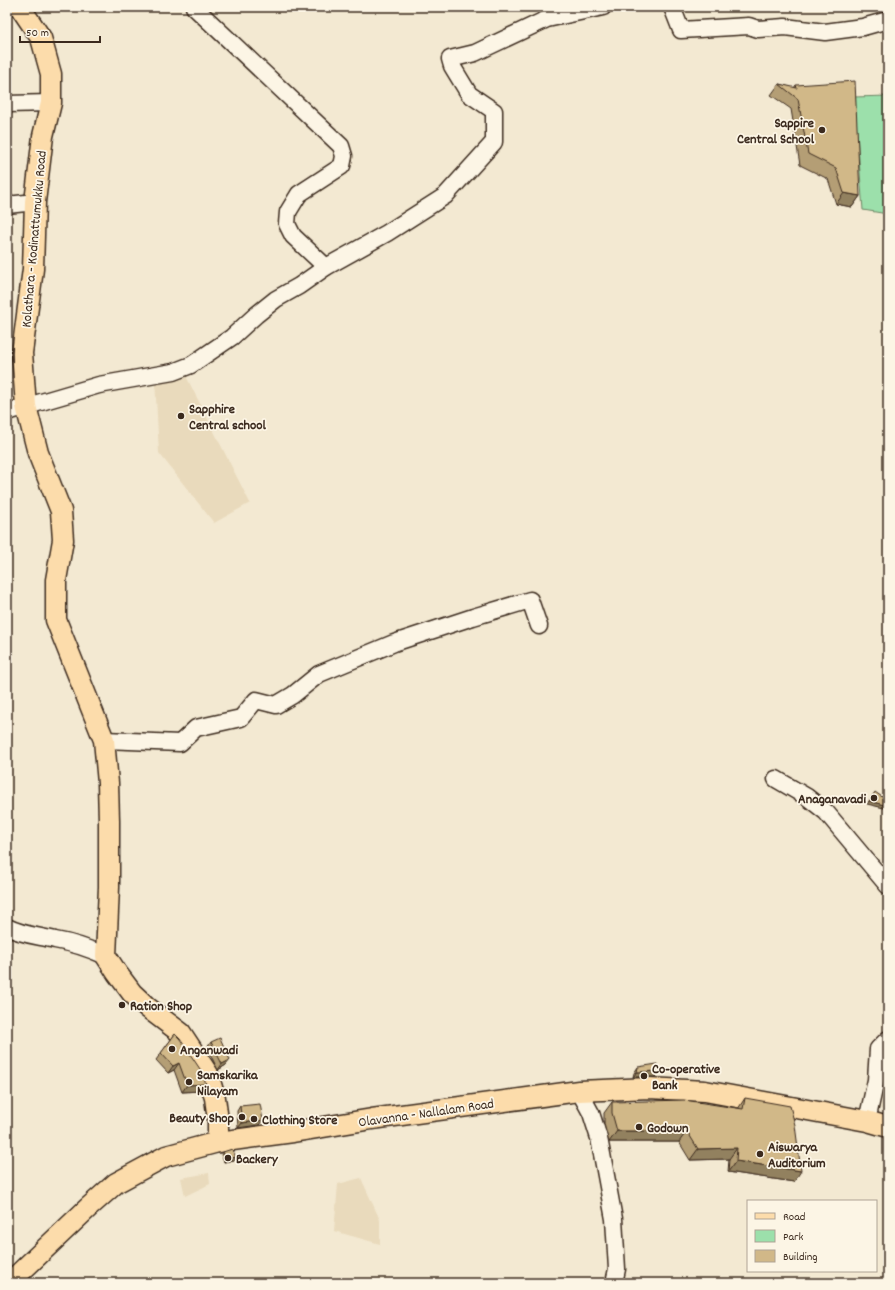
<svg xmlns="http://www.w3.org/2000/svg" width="895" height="1290" font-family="Dekko,sans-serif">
	<rect width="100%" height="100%" fill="#f3e9d2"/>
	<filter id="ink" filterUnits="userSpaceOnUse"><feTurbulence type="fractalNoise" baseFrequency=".025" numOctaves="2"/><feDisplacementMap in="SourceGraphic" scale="8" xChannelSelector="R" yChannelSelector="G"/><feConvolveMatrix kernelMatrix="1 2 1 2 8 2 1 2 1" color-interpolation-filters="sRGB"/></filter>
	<g filter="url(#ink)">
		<g fill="#e9dabc">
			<path d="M 185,374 L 250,503 L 214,523 L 159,453 L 155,379 Z"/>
			<path d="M 883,1095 L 888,1095 L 888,1111 L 881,1109 Z"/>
			<path d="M 209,1173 L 210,1184 L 185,1196 L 181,1178 Z"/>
			<path d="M 361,1178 L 380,1220 L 380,1244 L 334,1231 L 338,1184 Z"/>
		</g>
		<path fill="#9ce0ab" stroke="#6c8564" d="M 888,96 L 888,214 L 863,210 L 854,97 Z"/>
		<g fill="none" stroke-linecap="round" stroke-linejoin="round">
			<defs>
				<g id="minor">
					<path d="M 194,7 L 341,146 L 344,156 L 342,166 L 299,194 L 288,212 L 287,224 L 293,236 L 326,267"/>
					<path d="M 672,7 L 681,30 L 749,26 L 758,29 L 785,27 L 825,32 L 863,27 L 888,20"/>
					<path d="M 7,104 L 51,103"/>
					<path d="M 7,205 L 35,202"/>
					<path d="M 7,412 L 99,385 L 173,372 L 191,365 L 232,337 L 256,315 L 276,299 L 299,286 L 326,267 L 387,233 L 445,196 L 494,142 L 494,111 L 469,94 L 452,66 L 450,59 L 475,53 L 547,19 L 603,7"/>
					<path d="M 104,740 L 180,743 L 196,728 L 241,718 L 256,700 L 276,705 L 293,695 L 319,674 L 394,643 L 473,617 L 530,600 L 539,626"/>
					<path d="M 776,779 L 807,797 L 826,812 L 888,886"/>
					<path d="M 7,927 C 22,935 39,936 55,940 C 73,943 90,949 106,956"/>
					<path d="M 579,1091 L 591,1113 L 599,1138 L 614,1219 L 617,1269 L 614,1283"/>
					<path d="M 867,1121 L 876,1080 L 878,1049 L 888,1039"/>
				</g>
				<g id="major">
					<path d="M 20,7 L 41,38 L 51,74 L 51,103 L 43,136 L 35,202 L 33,269 L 22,353 L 26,406 L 38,453 L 61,511 L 63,540 L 56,580 L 56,620 L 104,740 L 108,783 L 109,821 L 109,887 L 106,956 L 117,973 L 132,993 L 148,1008 L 181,1033 L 208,1074 L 215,1098 L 218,1120 L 218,1142"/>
					<path d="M 9,1283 L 89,1207 L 116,1183 L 166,1156 L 218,1142 L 293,1132 L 372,1119 L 579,1091 L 649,1088 L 705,1091 L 867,1121 L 888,1127"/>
				</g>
			</defs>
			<use href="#minor" stroke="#3b2a1e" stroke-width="19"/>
			<use href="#major" stroke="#3b2a1e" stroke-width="23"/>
			<use href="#minor" stroke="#fcf5e5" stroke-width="16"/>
			<use href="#major" stroke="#fcdcab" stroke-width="20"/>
		</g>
		<g fill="#b49e75" stroke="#3b2a1e">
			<path d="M 779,84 L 794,88 L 796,85 L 860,196 L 852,207 L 836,204 L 828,179 L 800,165 L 791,109 L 771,95 Z"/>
			<path d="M 175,1034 L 201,1091 L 182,1092 L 174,1070 L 168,1073 L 156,1060 Z"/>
			<path d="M 211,1042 L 226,1065 L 218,1070 L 207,1048 Z"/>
			<path d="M 638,1067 L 655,1077 L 633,1077 L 634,1073 Z"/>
			<path d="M 745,1098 L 794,1182 L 728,1172 L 729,1159 L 690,1160 L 679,1142 L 609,1142 L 604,1124 L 604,1113 L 612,1102 L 738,1109 Z"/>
			<path d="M 240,1106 L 259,1125 L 238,1128 L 237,1111 Z"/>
			<path d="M 223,1152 L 234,1160 L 224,1162 L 221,1155 Z"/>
		</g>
		<g fill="#92815f" stroke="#3b2a1e">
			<path d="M 844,193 L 860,196 L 852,207 L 836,204 Z"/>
			<path d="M 869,801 L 888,806 L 888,809 L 867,804 Z"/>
			<path d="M 230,1060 L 226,1065 L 218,1070 L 222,1064 Z"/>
			<path d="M 179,1063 L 174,1070 L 168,1073 L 173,1066 Z"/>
			<path d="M 659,1071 L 655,1077 L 633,1077 L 637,1072 Z"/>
			<path d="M 206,1084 L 201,1091 L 182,1092 L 187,1085 Z"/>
			<path d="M 263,1120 L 259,1125 L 238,1128 L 242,1123 Z"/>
			<path d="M 617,1131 L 687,1131 L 679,1142 L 609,1142 Z"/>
			<path d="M 737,1148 L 729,1159 L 690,1160 L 698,1149 Z"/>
			<path d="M 236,1157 L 234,1160 L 224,1162 L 226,1159 Z"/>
			<path d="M 736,1161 L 801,1171 L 794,1182 L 728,1172 Z"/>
		</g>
		<g fill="#d1b888" stroke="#3b2a1e">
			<path d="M 855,81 L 860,196 L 844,193 L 836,168 L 808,154 L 798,99 L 779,84 L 797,88 L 796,85 Z"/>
			<path d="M 875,792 L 888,801 L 888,806 L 869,801 Z"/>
			<path d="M 175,1034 L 180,1039 L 202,1072 L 206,1084 L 187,1085 L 179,1063 L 173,1066 L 161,1053 Z"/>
			<path d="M 220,1038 L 230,1060 L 222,1064 L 211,1042 Z"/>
			<path d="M 657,1064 L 659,1071 L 637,1072 L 638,1067 Z"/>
			<path d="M 745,1098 L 790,1106 L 795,1125 L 801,1171 L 736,1161 L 737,1148 L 698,1149 L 687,1131 L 617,1131 L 612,1113 L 612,1102 L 684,1100 L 743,1109 Z"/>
			<path d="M 260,1104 L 263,1120 L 242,1123 L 240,1106 Z"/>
			<path d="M 232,1149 L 236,1157 L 226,1159 L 223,1152 Z"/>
		</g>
	</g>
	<g fill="#3b2a1e" stroke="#fcf5e5" stroke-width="1.5">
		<circle cx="822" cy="130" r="4"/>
		<circle cx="181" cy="416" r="4"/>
		<circle cx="874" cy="798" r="4"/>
		<circle cx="122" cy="1005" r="4"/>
		<circle cx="172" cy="1049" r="4"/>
		<circle cx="644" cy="1076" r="4"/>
		<circle cx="189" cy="1082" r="4"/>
		<circle cx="242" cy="1117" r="4"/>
		<circle cx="254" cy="1119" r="4"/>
		<circle cx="639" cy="1127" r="4"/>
		<circle cx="760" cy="1154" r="4"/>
		<circle cx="228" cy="1158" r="4"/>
	</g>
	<g text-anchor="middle" stroke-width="3.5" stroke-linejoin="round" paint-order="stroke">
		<g font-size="14" font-weight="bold" fill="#3b2a1e" stroke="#fcf5e5" text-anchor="start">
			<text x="814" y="127" text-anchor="end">Sappire<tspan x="814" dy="16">Central School</tspan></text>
			<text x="189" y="413">Sapphire<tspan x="189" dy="16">Central school</tspan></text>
			<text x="866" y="803" text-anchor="end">Anaganavadi</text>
			<text x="130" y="1010">Ration Shop</text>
			<text x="180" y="1054">Anganwadi</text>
			<text x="652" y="1073">Co-operative<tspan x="652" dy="16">Bank</tspan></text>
			<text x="197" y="1079">Samskarika<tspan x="197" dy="16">Nilayam</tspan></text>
			<text x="234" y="1122" text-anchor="end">Beauty Shop</text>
			<text x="262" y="1124">Clothing Store</text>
			<text x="647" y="1132">Godown</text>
			<text x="768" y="1151">Aiswarya<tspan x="768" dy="16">Auditorium</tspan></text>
			<text x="236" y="1163">Backery</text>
		</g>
		<g font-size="14" fill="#3b2a1e" stroke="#fcf5e5">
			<text transform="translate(33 239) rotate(-85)" y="5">Kolathara - Kodinattumukku Road</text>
			<text transform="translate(426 1112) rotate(-8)" y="5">Olavanna - Nallalam Road</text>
		</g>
	</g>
	<rect width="895" height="1290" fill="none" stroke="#fcf5e5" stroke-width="24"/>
	<rect x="12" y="12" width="871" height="1266" fill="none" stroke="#3b2a1e" stroke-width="1.5" filter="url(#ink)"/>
	<rect x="747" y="1200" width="130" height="72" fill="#fcf5e5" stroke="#afa495"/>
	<rect x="755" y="1213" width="20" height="6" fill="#fcdcab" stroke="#afa495"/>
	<text x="783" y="1220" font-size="12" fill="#3b2a1e">Road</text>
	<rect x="755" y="1230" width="20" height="12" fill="#9ce0ab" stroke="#afa495"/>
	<text x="783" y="1240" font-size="12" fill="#3b2a1e">Park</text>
	<rect x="755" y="1250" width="20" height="12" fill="#d1b888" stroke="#afa495"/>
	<text x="783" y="1260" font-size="12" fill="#3b2a1e">Building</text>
	<path d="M20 36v6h80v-6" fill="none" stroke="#3b2a1e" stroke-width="2"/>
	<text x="26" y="36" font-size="12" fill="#3b2a1e" stroke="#fcf5e5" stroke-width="3" paint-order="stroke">50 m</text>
</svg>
